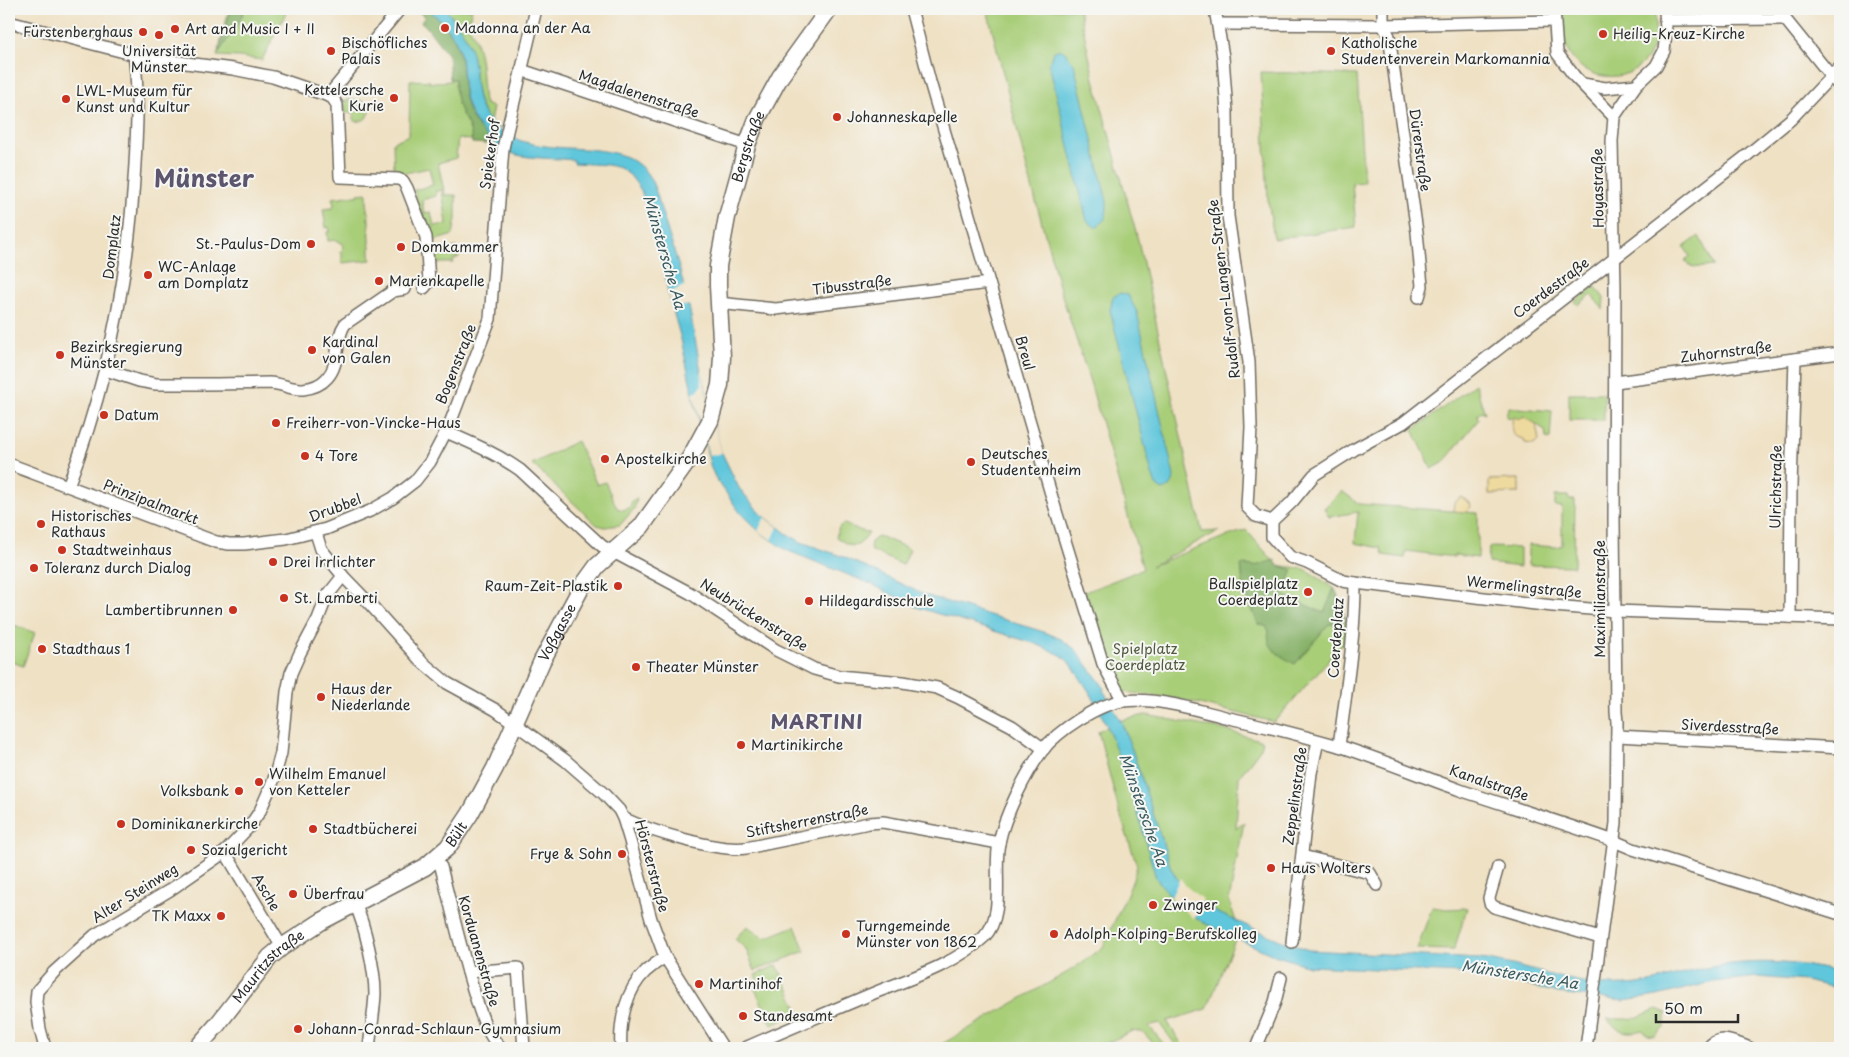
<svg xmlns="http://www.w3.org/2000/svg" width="1849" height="1057" font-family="'Playpen Sans',sans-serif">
	<rect width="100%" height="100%" fill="#f6f6f2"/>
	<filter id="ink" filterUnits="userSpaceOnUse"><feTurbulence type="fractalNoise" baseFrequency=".02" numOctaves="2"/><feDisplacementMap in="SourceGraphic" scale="10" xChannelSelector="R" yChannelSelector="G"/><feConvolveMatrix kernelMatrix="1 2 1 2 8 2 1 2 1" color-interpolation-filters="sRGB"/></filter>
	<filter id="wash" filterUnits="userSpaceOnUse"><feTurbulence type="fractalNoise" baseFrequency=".0096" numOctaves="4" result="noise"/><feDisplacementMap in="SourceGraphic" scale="20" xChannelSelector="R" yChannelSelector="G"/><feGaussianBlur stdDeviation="1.12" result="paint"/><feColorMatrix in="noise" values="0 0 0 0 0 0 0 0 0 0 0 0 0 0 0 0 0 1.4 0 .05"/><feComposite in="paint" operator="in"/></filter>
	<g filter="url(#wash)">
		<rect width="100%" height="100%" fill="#efe1c4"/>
		<g fill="#a8ce78" stroke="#6a7c52" fill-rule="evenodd">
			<path d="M 229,9 L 288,9 L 262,60 L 239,57 L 217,56 Z"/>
			<path d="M 445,9 L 472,9 L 468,25 C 483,48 481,75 484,102 L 487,105 L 493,107 L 490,122 C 471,95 479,83 472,55 C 467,37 457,23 445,9 Z"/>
			<path d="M 987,9 L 1079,9 L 1094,79 L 1138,240 L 1202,532 L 1219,531 L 1151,566 L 1219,539 L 1246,530 L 1277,565 L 1305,569 L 1334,588 L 1344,608 L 1347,639 L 1274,722 L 1183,700 L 1118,691 L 1089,608 L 1085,592 L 1143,569 L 1091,385 L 1060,289 L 1027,169 Z"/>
			<path d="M 1564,9 L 1655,9 C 1655,23 1657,38 1651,51 C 1635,87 1580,84 1566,47 C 1562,36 1564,21 1564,9 Z"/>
			<path d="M 1261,72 L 1357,75 L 1364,182 L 1352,183 L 1356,227 L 1274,239 L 1268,200 Z"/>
			<path d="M 455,78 C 455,89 456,100 461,110 C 465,121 471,128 472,140 L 458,139 L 456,158 L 438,163 L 445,195 L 456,195 L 456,219 L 453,235 L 430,242 L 426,221 L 422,219 L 414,190 L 433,185 L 429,168 L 405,173 L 394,173 L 393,142 L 409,135 L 410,80 L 430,81 L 430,84 L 433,82 L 451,81 L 451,79 ZM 442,190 L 447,224 L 434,226 L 431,212 L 424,213 L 422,200 L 436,196 L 436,191 Z"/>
			<path d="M 345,100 C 350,100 357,99 362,101 C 376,105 370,124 354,121 L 354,113 L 345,113 Z"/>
			<path d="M 367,193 L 367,200 L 366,202 L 367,202 L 368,209 L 366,210 L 368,211 L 369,218 L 367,219 L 369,219 L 369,226 L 368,228 L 369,228 L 370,235 L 368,235 L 370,236 L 370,244 L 369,245 L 370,245 L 370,254 L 371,260 L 342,263 L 342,252 L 340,252 L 343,249 L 342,243 L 336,240 L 328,241 L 327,232 L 330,232 L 329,227 L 326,228 L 323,209 L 333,208 L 334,204 L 332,198 L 339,197 L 340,198 L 340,197 L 347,196 L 348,197 L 348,196 L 358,196 L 358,194 Z"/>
			<path d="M 1699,236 L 1714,266 C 1702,267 1693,270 1684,261 L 1690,256 L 1684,247 Z"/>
			<path d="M 456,247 L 459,257 L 453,260 L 453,263 L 435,263 L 433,264 L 432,254 Z"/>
			<path d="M 1595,286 L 1604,298 L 1603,309 L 1591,295 L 1578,305 L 1575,302 Z"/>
			<path d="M 1475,384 L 1485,413 L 1481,411 L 1477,416 L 1479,419 L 1443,463 L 1432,469 L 1413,430 Z"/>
			<rect x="1569" y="393" width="35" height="27"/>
			<path d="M 1508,407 L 1552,411 L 1550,439 L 1546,438 L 1545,430 L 1523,416 L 1521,419 L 1506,417 Z"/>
			<path d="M 577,441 L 597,485 L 605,482 L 617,508 L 623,510 L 629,508 L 632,501 L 637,499 L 634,509 L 620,525 L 605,527 L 597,525 L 532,464 Z"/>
			<path d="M 1342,491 L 1359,504 L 1478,513 L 1478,558 L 1455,555 L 1454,557 L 1406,551 L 1405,558 L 1383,555 L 1381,548 L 1355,543 L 1358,512 L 1329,517 L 1324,508 Z"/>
			<path d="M 1555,496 L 1568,496 L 1569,500 L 1575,500 L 1574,566 L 1528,565 L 1528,545 L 1556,547 L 1562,545 L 1562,507 L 1555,506 Z"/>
			<path d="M 843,524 C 853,526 860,532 869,532 C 858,550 853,549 836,537 L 839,527 Z"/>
			<path d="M 879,536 L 910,549 L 903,565 L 872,551 L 870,547 L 871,542 Z"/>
			<path d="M 1489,547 L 1520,548 L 1520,567 L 1488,563 Z"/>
			<path d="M 9,623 L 35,633 L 23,666 L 9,661 Z"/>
			<path d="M 1146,715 L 1221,729 L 1263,741 L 1261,748 L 1239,777 L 1236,829 L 1244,822 L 1229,901 L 1239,930 L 1207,1009 L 1167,1021 L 1184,1048 L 1178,1048 L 1159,1023 L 1149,1026 L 1167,1048 L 1157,1048 L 1143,1032 L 1132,1031 L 1097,1048 L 935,1048 L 1073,969 L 1103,947 L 1131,885 L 1137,866 L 1119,811 L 1098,731 L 1125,719 Z"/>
			<path d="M 1432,907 L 1446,909 L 1467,908 L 1454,950 L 1417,949 Z"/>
			<path d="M 747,926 L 765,938 L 795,926 L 805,951 L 755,971 L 746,949 L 735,939 Z"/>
			<path d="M 777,965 L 799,1011 L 772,1025 L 754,987 L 760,984 L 755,975 Z"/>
			<path d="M 1657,1009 L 1667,1013 L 1664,1028 L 1655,1036 L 1648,1035 L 1642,1030 C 1627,1035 1617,1031 1607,1019 L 1633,1019 Z"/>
		</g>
		<g fill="#86b168" stroke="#586e4a">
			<path d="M 231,9 L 245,9 L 239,22 L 218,54 Z"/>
			<path d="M 415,9 L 428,9 C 439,19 451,30 457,45 C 465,65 460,88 468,109 C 472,120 480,129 488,137 L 487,144 L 472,143 C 472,127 466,123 460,110 C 456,100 455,90 455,79 L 450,79 L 448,55 L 425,25 L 421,22 L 425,17 Z"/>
			<path d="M 1275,560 L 1277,565 L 1293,570 L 1283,595 L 1324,613 L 1334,588 L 1344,608 L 1343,620 L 1328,625 L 1295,664 C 1281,656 1265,649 1269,631 L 1266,626 L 1258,624 L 1243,586 L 1241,565 L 1255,566 Z"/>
		</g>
		<g fill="#eeda9e" stroke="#8c8264">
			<path d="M 1523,416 L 1536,424 L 1539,441 L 1533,444 L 1525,443 L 1524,439 C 1509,436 1511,430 1513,417 L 1521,419 Z"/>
			<path d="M 1519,479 L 1519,493 L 1489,494 L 1489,480 Z"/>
			<path d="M 1461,497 L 1470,503 L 1471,506 L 1467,512 L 1453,511 L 1454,503 Z"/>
		</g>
		<g fill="#5ec6db" stroke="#447883">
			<path d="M 428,9 L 445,9 C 458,23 469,38 473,58 C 477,81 473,104 491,122 C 535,169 620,127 650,178 C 656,188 659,202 662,213 C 670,238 678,262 684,286 L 683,287 L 687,306 L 689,306 L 701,371 L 721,451 L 739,488 L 760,513 L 786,533 L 801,542 L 844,557 L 925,595 L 1047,633 L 1061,639 L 1076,650 L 1103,686 L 1104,689 L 1103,690 L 1121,721 L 1133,752 L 1171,868 L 1179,882 L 1202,903 L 1216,912 L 1282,941 L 1309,950 L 1480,959 C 1529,965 1576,988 1626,985 C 1652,984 1676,975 1701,969 C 1748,959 1794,960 1840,973 L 1840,989 L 1805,981 L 1758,977 L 1713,982 L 1657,996 L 1624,1001 L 1558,993 L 1482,974 L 1309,966 L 1271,954 L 1206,924 L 1194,917 L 1168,893 L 1156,878 L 1130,786 L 1107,726 L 1092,696 L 1071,664 L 1061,655 L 1036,644 L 916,607 L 871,584 L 786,550 L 761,533 L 741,514 L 715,477 L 711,468 L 692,391 L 681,339 L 668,293 L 664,268 L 641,190 L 630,175 L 620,168 L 608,165 L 574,163 L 574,160 C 556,158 535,159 517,155 C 488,147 468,118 464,90 C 462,75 463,59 457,44 C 451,30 439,19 428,9 Z"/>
			<path d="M 1060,49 L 1066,53 L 1074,64 L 1107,202 C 1107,214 1107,221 1095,227 L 1087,221 L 1049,64 L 1053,52 Z"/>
			<path d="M 1120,293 L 1128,295 L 1137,312 L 1174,476 C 1173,486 1171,487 1162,490 L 1156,485 L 1152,474 L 1110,310 L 1113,297 Z"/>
		</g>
		<g fill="#efe1c4">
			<path d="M 684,286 L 689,305 L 672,308 L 668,293 Z"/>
			<path d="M 701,371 L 722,453 L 709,456 L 693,394 L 698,390 L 702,385 Z"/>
			<path d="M 765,517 L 778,527 L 772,540 L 758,531 Z"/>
			<path d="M 1180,878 L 1186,886 L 1203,900 L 1194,919 L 1171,897 Z"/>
		</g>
	</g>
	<g filter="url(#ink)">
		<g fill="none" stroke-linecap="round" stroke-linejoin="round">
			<defs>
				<g id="minor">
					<path d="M 911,9 L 930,82 L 1056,511 L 1103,664 L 1123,701"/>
					<path d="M 1215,9 L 1223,57 L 1227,112 L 1228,216 L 1249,362 L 1251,427 L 1247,507 L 1256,516 L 1272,521"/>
					<path d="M 1383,9 L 1383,25 L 1389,36 L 1417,232 L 1422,286 L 1419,297"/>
					<path d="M 1554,9 L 1557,53 L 1575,77 L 1614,117"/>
					<path d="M 1784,9 L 1785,19 L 1840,87"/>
					<path d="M 1665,20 L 1785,19"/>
					<path d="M 9,22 L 147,58 L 233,69 L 273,77 L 332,97 L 337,105 L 340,177 L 398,179 L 403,181 L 407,188 L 426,237 L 429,282 L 424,288"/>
					<path d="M 1218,24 L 1383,25 L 1554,21"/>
					<path d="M 521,70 L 747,145"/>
					<path d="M 1583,84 L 1605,88 L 1636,85"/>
					<path d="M 328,96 L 400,9"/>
					<path d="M 718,303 L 776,309 L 989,283"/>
					<path d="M 106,370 L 139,381 L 156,384 C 194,384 231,384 269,383 C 281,383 291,390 303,389 C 312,388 321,385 327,378 C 341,363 334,340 345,324 L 393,291 L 405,289"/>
					<path d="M 1615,382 L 1840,353"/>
					<path d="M 446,432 C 472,443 497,454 520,470 L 602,546 L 690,593 L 776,650 L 814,669 L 839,676 L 903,682 L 937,688 L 957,697 L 1012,726 L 1044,749"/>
					<path d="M 9,464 L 216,542 L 229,544 L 244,544 L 286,539 L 326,529 L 370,511 L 393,498 L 415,481 L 430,462 L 449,426 L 490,319 L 503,148 L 536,9"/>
					<path d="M 68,486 C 108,383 129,275 135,164 C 137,128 139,91 134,54"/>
					<path d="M 1272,521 L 1292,502 L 1314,475 L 1355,449 L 1403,423 L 1745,157 L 1791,119 L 1840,67"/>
					<path d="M 1272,521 L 1272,537 L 1290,557 L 1307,563 L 1343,581 L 1355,583 C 1355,638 1346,692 1339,746"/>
					<path d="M 316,533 L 321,549 L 343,576 L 369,603 L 421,661 L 447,683 L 496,710 L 565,760 L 603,793 L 619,810 L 623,818 L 630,841 L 651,919 L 665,957 L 723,1048"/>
					<path d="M 1355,583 L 1553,606 L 1615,611 L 1840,619"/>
					<path d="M 1790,617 L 1791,486 L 1795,359"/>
					<path d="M 1617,736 L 1840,748"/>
					<path d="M 623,818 C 649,831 718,852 746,848 L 869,823 L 883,822 L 999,843"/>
					<path d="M 225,852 L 282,947"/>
					<path d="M 1302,856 L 1370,873 L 1377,885"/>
					<path d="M 435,859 L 441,867 C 451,907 460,946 472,986 C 479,1007 484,1032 501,1048"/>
					<path d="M 1498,867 L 1489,898 L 1490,903 L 1494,907 L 1600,938"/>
					<path d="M 355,904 C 365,925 375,970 375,994 C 374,1012 371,1030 369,1048"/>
					<path d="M 1292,942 L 1311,773 L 1318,741"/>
					<path d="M 468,972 L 518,968 L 524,1048"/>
					<path d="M 45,1048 L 40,1029 L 36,1002 L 37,991 L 54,972 L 95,935 L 170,890 L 225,852 L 249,827 L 260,811 L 274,779 L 281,753 L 287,692 L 291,673 L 300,653 L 318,619 L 327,596 L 343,576"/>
					<path d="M 621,1048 C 619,1022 626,990 646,971 C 652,966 659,961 665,957"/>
					<path d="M 745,1048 C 788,1029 831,1011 874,993 C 911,978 954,965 984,937 C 1006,915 993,871 999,843 C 1004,816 1026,773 1042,751 C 1057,731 1098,704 1123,701 C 1158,697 1196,710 1229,718 C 1266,726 1303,736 1339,746 C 1380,759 1420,776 1460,790 C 1511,807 1563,823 1614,841 L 1633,849 L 1840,914"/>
					<path d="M 1256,1048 L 1275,1002 L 1281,978"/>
					<path d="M 1586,1048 L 1616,823 L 1617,722 L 1616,712 L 1614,520 L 1615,288 L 1612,141 L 1614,117 L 1636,85 L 1656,66 L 1664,51 L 1666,32 L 1665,9"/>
					<path d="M 1708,1048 C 1719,1033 1736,1043 1750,1048"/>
				</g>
				<g id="secondary">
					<path id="s1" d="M 197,1048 L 217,1025 L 270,957 L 282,947 L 322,921 L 425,867 L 448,847 L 470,814 L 495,768 L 542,661 L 581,588 L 597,566 L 641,527 L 690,458 L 710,421 L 720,385 L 722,357 L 718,286 L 718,266 L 727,217 L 747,145 L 757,119 L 780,77 L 829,9"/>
				</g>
			</defs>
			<use href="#minor" stroke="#706b61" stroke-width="14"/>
			<use href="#secondary" stroke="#706b61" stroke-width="19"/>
			<use href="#minor" stroke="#fff" stroke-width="11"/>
			<use href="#secondary" stroke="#fff" stroke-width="16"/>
		</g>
	</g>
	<g fill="#c8321e" stroke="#f6f6f2" stroke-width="2">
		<circle cx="445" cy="28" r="5"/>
		<circle cx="175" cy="29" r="5"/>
		<circle cx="143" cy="32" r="5"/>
		<circle cx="1603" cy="34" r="5"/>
		<circle cx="159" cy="35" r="5"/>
		<circle cx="331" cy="51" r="5"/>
		<circle cx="1331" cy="51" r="5"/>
		<circle cx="394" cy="98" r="5"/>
		<circle cx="66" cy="99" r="5"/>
		<circle cx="837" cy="117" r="5"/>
		<circle cx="311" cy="244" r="5"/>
		<circle cx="401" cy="247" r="5"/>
		<circle cx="148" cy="275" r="5"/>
		<circle cx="379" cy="281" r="5"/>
		<circle cx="312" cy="350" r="5"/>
		<circle cx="60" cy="355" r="5"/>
		<circle cx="104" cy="415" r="5"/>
		<circle cx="276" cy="423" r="5"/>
		<circle cx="305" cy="456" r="5"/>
		<circle cx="605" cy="459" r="5"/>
		<circle cx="971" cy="462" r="5"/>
		<circle cx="41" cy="524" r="5"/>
		<circle cx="62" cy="550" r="5"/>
		<circle cx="273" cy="562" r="5"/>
		<circle cx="34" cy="568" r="5"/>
		<circle cx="618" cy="586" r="5"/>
		<circle cx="1308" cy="592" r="5"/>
		<circle cx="284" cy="598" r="5"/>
		<circle cx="809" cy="601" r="5"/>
		<circle cx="233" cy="610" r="5"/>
		<circle cx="42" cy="649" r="5"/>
		<circle cx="636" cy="667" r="5"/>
		<circle cx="321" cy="697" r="5"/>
		<circle cx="741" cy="745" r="5"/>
		<circle cx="259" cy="782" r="5"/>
		<circle cx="239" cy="791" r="5"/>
		<circle cx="121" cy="824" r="5"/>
		<circle cx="313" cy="829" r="5"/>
		<circle cx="191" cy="850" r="5"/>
		<circle cx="622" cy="854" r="5"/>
		<circle cx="1271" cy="868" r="5"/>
		<circle cx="293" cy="894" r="5"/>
		<circle cx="1153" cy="905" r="5"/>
		<circle cx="221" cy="916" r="5"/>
		<circle cx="846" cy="934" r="5"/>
		<circle cx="1054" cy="934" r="5"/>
		<circle cx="699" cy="984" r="5"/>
		<circle cx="743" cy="1016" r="5"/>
		<circle cx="298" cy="1029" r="5"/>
	</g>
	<g text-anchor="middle" stroke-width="4" stroke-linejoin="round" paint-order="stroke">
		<g font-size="14" fill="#2b2b2b" stroke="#f6f6f2" text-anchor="start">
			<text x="455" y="33">Madonna an der Aa</text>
			<text x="185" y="34">Art and Music I + II</text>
			<text x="133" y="37" text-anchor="end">Fürstenberghaus</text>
			<text x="1613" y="39">Heilig-Kreuz-Kirche</text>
			<text x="341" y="48">Bischöfliches<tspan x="341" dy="16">Palais</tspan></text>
			<text x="1341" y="48">Katholische<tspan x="1341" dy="16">Studentenverein Markomannia</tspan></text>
			<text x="159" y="56" text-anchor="middle">Universität<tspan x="159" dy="16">Münster</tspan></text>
			<text x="384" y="95" text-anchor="end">Kettelersche<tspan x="384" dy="16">Kurie</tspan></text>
			<text x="76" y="96">LWL-Museum für<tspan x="76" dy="16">Kunst und Kultur</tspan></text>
			<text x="847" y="122">Johanneskapelle</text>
			<text x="301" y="249" text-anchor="end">St.-Paulus-Dom</text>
			<text x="411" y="252">Domkammer</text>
			<text x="158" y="272">WC-Anlage<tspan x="158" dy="16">am Domplatz</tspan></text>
			<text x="389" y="286">Marienkapelle</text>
			<text x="322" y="347">Kardinal<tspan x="322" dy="16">von Galen</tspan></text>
			<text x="70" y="352">Bezirksregierung<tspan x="70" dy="16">Münster</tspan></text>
			<text x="114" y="420">Datum</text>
			<text x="286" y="428">Freiherr-von-Vincke-Haus</text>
			<text x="981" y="459">Deutsches<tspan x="981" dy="16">Studentenheim</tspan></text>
			<text x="315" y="461">4 Tore</text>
			<text x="615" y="464">Apostelkirche</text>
			<text x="51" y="521">Historisches<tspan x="51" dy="16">Rathaus</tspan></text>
			<text x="72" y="555">Stadtweinhaus</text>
			<text x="283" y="567">Drei Irrlichter</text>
			<text x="44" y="573">Toleranz durch Dialog</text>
			<text x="1298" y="589" text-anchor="end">Ballspielplatz<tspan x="1298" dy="16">Coerdeplatz</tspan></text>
			<text x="608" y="591" text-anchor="end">Raum-Zeit-Plastik</text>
			<text x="294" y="603">St. Lamberti</text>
			<text x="819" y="606">Hildegardisschule</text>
			<text x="223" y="615" text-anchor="end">Lambertibrunnen</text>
			<text x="52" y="654">Stadthaus 1</text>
			<text x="646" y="672">Theater Münster</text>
			<text x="331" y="694">Haus der<tspan x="331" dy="16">Niederlande</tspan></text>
			<text x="751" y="750">Martinikirche</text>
			<text x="269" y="779">Wilhelm Emanuel<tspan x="269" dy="16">von Ketteler</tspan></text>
			<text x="229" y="796" text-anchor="end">Volksbank</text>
			<text x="131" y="829">Dominikanerkirche</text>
			<text x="323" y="834">Stadtbücherei</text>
			<text x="201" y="855">Sozialgericht</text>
			<text x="612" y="859" text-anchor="end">Frye &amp; Sohn</text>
			<text x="1281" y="873">Haus Wolters</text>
			<text x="303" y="899">Überfrau</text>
			<text x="1163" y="910">Zwinger</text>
			<text x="211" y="921" text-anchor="end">TK Maxx</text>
			<text x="856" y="931">Turngemeinde<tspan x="856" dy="16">Münster von 1862</tspan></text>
			<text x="1064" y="939">Adolph-Kolping-Berufskolleg</text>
			<text x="709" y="989">Martinihof</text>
			<text x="753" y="1021">Standesamt</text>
			<text x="308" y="1034">Johann-Conrad-Schlaun-Gymnasium</text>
		</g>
		<g font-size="14" fill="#2b2b2b" stroke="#f6f6f2">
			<text transform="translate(639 94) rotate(18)" y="5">Magdalenenstraße</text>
			<text dy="5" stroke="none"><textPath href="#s1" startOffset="1111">Bergstraße</textPath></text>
			<text transform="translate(1420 150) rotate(82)" y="5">Dürerstraße</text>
			<text transform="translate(490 154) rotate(-82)" y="5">Spiekerhof</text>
			<text transform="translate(1598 188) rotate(-91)" y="5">Hoyastraße</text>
			<text transform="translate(112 247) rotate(-83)" y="5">Domplatz</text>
			<text transform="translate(852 285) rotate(-7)" y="5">Tibusstraße</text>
			<text transform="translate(1551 288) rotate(-37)" y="5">Coerdestraße</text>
			<text transform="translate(1224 289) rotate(-97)" y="5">Rudolf-von-Langen-Straße</text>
			<text transform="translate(1726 352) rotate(-7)" y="5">Zuhornstraße</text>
			<text transform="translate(1025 353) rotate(74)" y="5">Breul</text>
			<text transform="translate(456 364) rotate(-68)" y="5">Bogenstraße</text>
			<text transform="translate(1776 487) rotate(-89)" y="5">Ulrichstraße</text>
			<text transform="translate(151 502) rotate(21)" y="5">Prinzipalmarkt</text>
			<text transform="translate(335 508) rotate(-21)" y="5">Drubbel</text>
			<text transform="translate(1524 587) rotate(6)" y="5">Wermelingstraße</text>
			<text transform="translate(1600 599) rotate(-90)" y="5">Maximilianstraße</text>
			<text transform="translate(754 615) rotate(32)" y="5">Neubrückenstraße</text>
			<text dy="5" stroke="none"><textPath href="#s1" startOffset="568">Voßgasse</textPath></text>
			<text transform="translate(1336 638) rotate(-86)" y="5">Coerdeplatz</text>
			<text transform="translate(1730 727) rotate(3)" y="5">Siverdesstraße</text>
			<text transform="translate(1489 783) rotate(19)" y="5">Kanalstraße</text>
			<text transform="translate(1295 796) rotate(-82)" y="5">Zeppelinstraße</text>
			<text transform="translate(807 821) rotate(-11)" y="5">Stiftsherrenstraße</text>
			<text dy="5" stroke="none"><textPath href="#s1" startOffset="342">Bült</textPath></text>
			<text transform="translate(652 866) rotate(75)" y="5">Hörsterstraße</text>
			<text transform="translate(266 892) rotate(59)" y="5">Asche</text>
			<text transform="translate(135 893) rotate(-32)" y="5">Alter Steinweg</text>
			<text transform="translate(479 951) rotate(74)" y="5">Korduanenstraße</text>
			<text dy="5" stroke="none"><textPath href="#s1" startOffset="109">Mauritzstraße</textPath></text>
		</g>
		<g font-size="14" fill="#505c42" stroke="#f6f6f2">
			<text x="1145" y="654">Spielplatz<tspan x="1145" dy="16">Coerdeplatz</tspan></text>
		</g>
		<g font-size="15" font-style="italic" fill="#3a5a60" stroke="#f6f6f2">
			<text transform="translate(664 252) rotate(74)" y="5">Münstersche Aa</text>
			<text transform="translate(1143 810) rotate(71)" y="5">Münstersche Aa</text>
			<text transform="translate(1520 975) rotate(9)" y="5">Münstersche Aa</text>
		</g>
		<g font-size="19" font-weight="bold" letter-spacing="1" fill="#5e566e" stroke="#f6f6f2">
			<text x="817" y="729">MARTINI</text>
		</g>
		<g font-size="24" font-weight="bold" fill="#5e566e" stroke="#f6f6f2">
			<text x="204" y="187">Münster</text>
		</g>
	</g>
	<rect width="1849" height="1057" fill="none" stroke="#f6f6f2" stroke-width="30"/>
	<path d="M1656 1014v8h82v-8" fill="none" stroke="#2b2b2b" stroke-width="2.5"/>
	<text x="1664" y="1014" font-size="15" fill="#2b2b2b" stroke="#f6f6f2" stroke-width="4" paint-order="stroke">50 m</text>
</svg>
